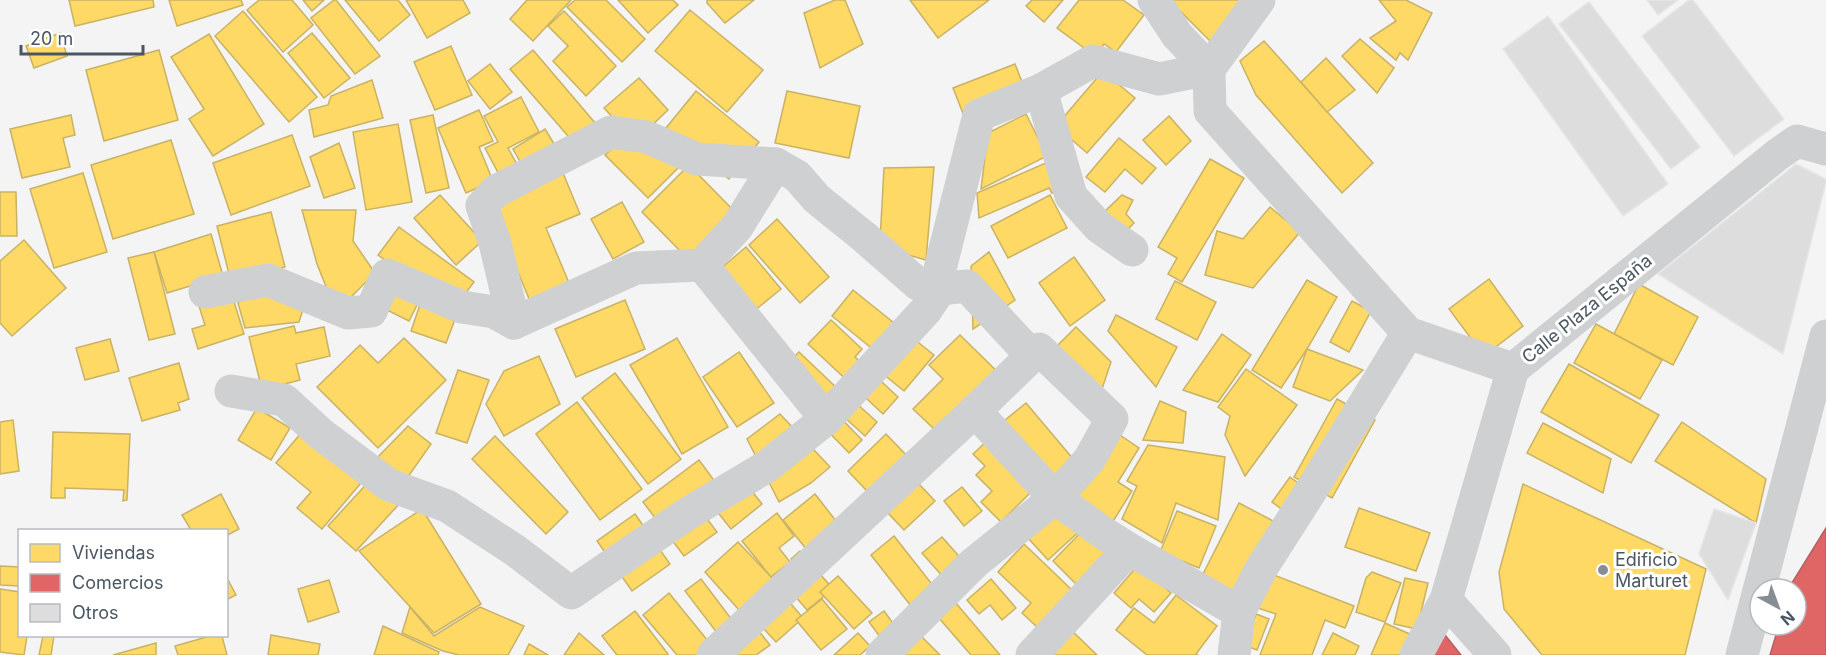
<svg xmlns="http://www.w3.org/2000/svg" width="1826" height="655" font-family="Inter,sans-serif">
	<rect width="100%" height="100%" fill="#f4f4f4"/>
	<g fill="#ffd966" stroke="#c9b264" stroke-width="1.5">
		<path d="M 69,0 L 153,0 L 154,7 L 75,26 Z"/>
		<path d="M 169,0 L 241,0 L 243,5 L 177,26 Z"/>
		<path d="M 259,0 L 292,0 L 313,25 L 283,52 L 247,10 Z"/>
		<path d="M 303,0 L 324,0 L 312,11 Z"/>
		<path d="M 334,0 L 336,0 L 380,56 L 355,74 L 311,18 Z"/>
		<path d="M 345,0 L 398,0 L 410,15 L 379,41 Z"/>
		<path d="M 406,0 L 463,0 L 470,13 L 427,38 Z"/>
		<path d="M 527,0 L 571,0 L 533,41 L 510,19 Z"/>
		<path d="M 575,0 L 606,0 L 645,39 L 622,62 L 567,7 Z"/>
		<path d="M 618,0 L 673,0 L 678,5 L 648,33 Z"/>
		<path d="M 707,0 L 754,0 L 725,23 L 707,3 Z"/>
		<path d="M 835,0 L 845,0 L 863,44 L 820,68 L 804,13 Z"/>
		<path d="M 910,0 L 989,0 L 938,38 Z"/>
		<path d="M 1032,0 L 1063,0 L 1044,22 L 1026,6 Z"/>
		<path d="M 1079,0 L 1123,0 L 1144,15 L 1116,52 L 1104,44 L 1095,56 L 1057,28 Z"/>
		<path d="M 1169,0 L 1251,0 L 1210,41 Z"/>
		<path d="M 1379,0 L 1406,0 L 1432,13 L 1408,60 L 1400,53 L 1396,60 L 1370,38 L 1396,21 Z"/>
		<path d="M 690,10 L 763,70 L 727,112 L 655,51 Z"/>
		<path d="M 243,11 L 317,97 L 289,122 L 215,36 Z"/>
		<path d="M 564,11 L 616,66 L 586,96 L 553,61 L 568,46 L 548,26 Z"/>
		<path d="M 60,33 L 67,56 L 34,68 L 26,46 Z"/>
		<path d="M 312,33 L 350,78 L 324,98 L 288,53 Z"/>
		<path d="M 209,34 L 264,124 L 213,156 L 189,119 L 204,109 L 171,57 Z"/>
		<path d="M 1360,39 L 1394,68 L 1377,93 L 1342,56 Z"/>
		<path d="M 1264,41 L 1373,163 L 1342,193 L 1256,95 L 1240,61 Z"/>
		<path d="M 451,46 L 472,95 L 435,110 L 414,62 Z"/>
		<path d="M 159,50 L 178,120 L 104,141 L 86,70 Z"/>
		<path d="M 533,50 L 596,124 L 574,143 L 510,69 Z"/>
		<path d="M 1326,58 L 1355,90 L 1327,112 L 1301,82 Z"/>
		<path d="M 490,64 L 512,92 L 490,109 L 468,81 Z"/>
		<path d="M 1015,64 L 1026,92 L 964,116 L 953,88 Z"/>
		<path d="M 1103,71 L 1135,98 L 1087,153 L 1056,126 Z"/>
		<path d="M 639,78 L 668,110 L 647,130 L 621,126 L 604,108 Z"/>
		<path d="M 372,80 L 383,118 L 314,137 L 309,110 L 328,105 L 331,96 Z"/>
		<path d="M 696,91 L 759,142 L 729,179 L 666,128 Z"/>
		<path d="M 787,91 L 860,106 L 849,158 L 775,143 Z"/>
		<path d="M 521,97 L 539,132 L 508,148 L 520,170 L 502,180 L 485,148 L 498,142 L 484,116 Z"/>
		<path d="M 479,110 L 493,141 L 479,147 L 493,181 L 466,193 L 438,128 Z"/>
		<path d="M 1026,114 L 1047,156 L 981,189 L 988,133 Z"/>
		<path d="M 71,115 L 75,135 L 63,138 L 70,167 L 22,178 L 10,129 Z"/>
		<path d="M 433,115 L 449,188 L 426,193 L 410,120 Z"/>
		<path d="M 1169,116 L 1191,141 L 1166,165 L 1143,140 Z"/>
		<path d="M 398,124 L 412,202 L 366,210 L 353,132 Z"/>
		<path d="M 545,129 L 559,152 L 526,172 L 513,149 Z"/>
		<path d="M 292,135 L 310,186 L 231,215 L 213,163 Z"/>
		<path d="M 1119,138 L 1156,168 L 1142,184 L 1125,169 L 1105,192 L 1086,177 Z"/>
		<path d="M 623,139 L 685,161 L 648,198 L 605,155 Z"/>
		<path d="M 171,140 L 194,214 L 113,239 L 91,165 Z"/>
		<path d="M 339,143 L 355,188 L 324,198 L 310,157 Z"/>
		<path d="M 1210,159 L 1244,178 L 1182,282 L 1168,274 L 1177,258 L 1158,247 Z"/>
		<path d="M 1048,162 L 1060,190 L 1052,193 L 1049,188 L 979,218 L 977,193 Z"/>
		<path d="M 689,165 L 736,213 L 688,259 L 642,212 Z"/>
		<path d="M 934,167 L 926,260 L 894,251 L 880,241 L 884,168 Z"/>
		<path d="M 83,173 L 107,252 L 54,268 L 30,189 Z"/>
		<path d="M 563,173 L 580,214 L 546,228 L 572,290 L 532,306 L 490,204 Z"/>
		<path d="M 0,192 L 16,192 L 17,236 L 0,236 Z"/>
		<path d="M 440,195 L 482,241 L 456,265 L 414,218 Z"/>
		<path d="M 1050,195 L 1067,228 L 1008,258 L 991,226 Z"/>
		<path d="M 1122,195 L 1133,200 L 1126,214 L 1134,223 L 1123,234 L 1103,213 Z"/>
		<path d="M 622,202 L 644,242 L 613,259 L 591,219 Z"/>
		<path d="M 1270,207 L 1300,232 L 1253,288 L 1205,275 L 1217,231 L 1243,239 Z"/>
		<path d="M 302,210 L 356,210 L 353,241 L 375,273 L 348,300 L 331,299 L 317,264 Z"/>
		<path d="M 271,212 L 285,267 L 231,282 L 217,226 Z"/>
		<path d="M 777,219 L 829,277 L 800,303 L 749,245 Z"/>
		<path d="M 399,227 L 474,282 L 459,302 L 407,275 L 378,255 Z"/>
		<path d="M 211,234 L 223,276 L 167,293 L 154,252 Z"/>
		<path d="M 24,240 L 66,288 L 12,336 L 0,323 L 0,261 Z"/>
		<path d="M 746,247 L 781,289 L 754,311 L 719,270 Z"/>
		<path d="M 154,252 L 175,334 L 149,340 L 128,258 Z"/>
		<path d="M 989,252 L 1015,300 L 973,329 L 971,266 Z"/>
		<path d="M 1074,257 L 1105,300 L 1070,326 L 1039,283 Z"/>
		<path d="M 1489,279 L 1523,326 L 1484,356 L 1449,309 Z"/>
		<path d="M 390,280 L 422,295 L 409,321 L 377,305 Z"/>
		<path d="M 1307,280 L 1337,297 L 1307,349 L 1281,388 L 1252,370 Z"/>
		<path d="M 1175,281 L 1216,302 L 1197,340 L 1156,319 Z"/>
		<path d="M 1639,284 L 1698,317 L 1673,365 L 1614,334 Z"/>
		<path d="M 259,287 L 305,303 L 299,322 L 245,328 L 238,303 Z"/>
		<path d="M 853,290 L 934,355 L 904,391 L 867,361 L 875,351 L 832,316 Z"/>
		<path d="M 231,292 L 244,334 L 198,349 L 192,329 L 205,325 L 198,303 Z"/>
		<path d="M 423,296 L 459,309 L 446,343 L 411,331 Z"/>
		<path d="M 625,300 L 645,349 L 576,377 L 555,329 Z"/>
		<path d="M 1352,301 L 1371,311 L 1349,352 L 1330,342 Z"/>
		<path d="M 1116,315 L 1177,347 L 1156,387 L 1108,331 Z"/>
		<path d="M 831,320 L 862,349 L 855,357 L 898,397 L 883,414 L 808,344 Z"/>
		<path d="M 1596,324 L 1662,360 L 1640,399 L 1574,363 Z"/>
		<path d="M 294,326 L 296,333 L 324,327 L 330,356 L 296,364 L 300,380 L 262,390 L 249,337 Z"/>
		<path d="M 1076,327 L 1111,362 L 1099,398 L 1051,352 Z"/>
		<path d="M 1222,334 L 1251,355 L 1218,402 L 1183,390 Z"/>
		<path d="M 960,335 L 1015,389 L 955,449 L 913,409 L 943,379 L 929,365 Z"/>
		<path d="M 404,338 L 446,380 L 378,448 L 317,387 L 360,345 L 378,363 Z"/>
		<path d="M 677,338 L 728,427 L 682,454 L 630,365 Z"/>
		<path d="M 110,339 L 119,371 L 85,380 L 76,348 Z"/>
		<path d="M 1307,349 L 1363,370 L 1330,401 L 1293,387 Z"/>
		<path d="M 739,352 L 774,403 L 737,427 L 703,377 Z"/>
		<path d="M 799,352 L 840,391 L 823,409 L 782,369 Z"/>
		<path d="M 539,356 L 560,404 L 504,436 L 486,404 L 504,371 Z"/>
		<path d="M 179,363 L 189,399 L 178,403 L 180,410 L 142,421 L 129,378 Z"/>
		<path d="M 1569,364 L 1659,415 L 1631,463 L 1541,412 Z"/>
		<path d="M 1246,369 L 1297,405 L 1245,476 L 1225,435 L 1230,416 L 1218,407 Z"/>
		<path d="M 458,370 L 489,380 L 467,443 L 436,433 Z"/>
		<path d="M 615,373 L 681,459 L 648,484 L 582,398 Z"/>
		<path d="M 844,392 L 877,422 L 865,436 L 832,406 Z"/>
		<path d="M 1337,399 L 1375,420 L 1332,498 L 1294,477 Z"/>
		<path d="M 1160,401 L 1186,412 L 1183,443 L 1143,440 Z"/>
		<path d="M 577,402 L 642,489 L 600,520 L 536,434 Z"/>
		<path d="M 1026,403 L 1079,466 L 1052,489 L 999,425 Z"/>
		<path d="M 829,406 L 862,440 L 849,453 L 816,419 Z"/>
		<path d="M 257,408 L 290,428 L 271,460 L 238,440 Z"/>
		<path d="M 780,414 L 830,467 L 811,483 L 779,502 L 747,439 Z"/>
		<path d="M 13,420 L 19,471 L 0,474 L 0,422 Z"/>
		<path d="M 1682,422 L 1766,479 L 1756,523 L 1655,461 Z"/>
		<path d="M 1543,423 L 1611,459 L 1603,493 L 1527,453 Z"/>
		<path d="M 408,426 L 431,444 L 403,484 L 371,464 Z"/>
		<path d="M 306,427 L 366,477 L 322,529 L 297,508 L 311,492 L 276,463 Z"/>
		<path d="M 1111,429 L 1139,448 L 1118,482 L 1132,491 L 1110,526 L 1067,499 Z"/>
		<path d="M 53,432 L 130,434 L 127,500 L 123,501 L 124,490 L 65,488 L 65,498 L 51,498 Z"/>
		<path d="M 886,434 L 910,459 L 902,466 L 935,501 L 904,530 L 848,471 Z"/>
		<path d="M 495,436 L 568,512 L 546,534 L 472,459 Z"/>
		<path d="M 991,437 L 1038,485 L 1001,522 L 981,502 L 992,491 L 976,475 L 985,466 L 973,454 Z"/>
		<path d="M 1148,445 L 1225,457 L 1218,520 L 1176,503 L 1162,543 L 1122,519 L 1137,486 L 1127,481 Z"/>
		<path d="M 699,460 L 716,483 L 693,500 L 717,532 L 684,556 L 643,502 Z"/>
		<path d="M 739,475 L 762,504 L 731,529 L 708,500 Z"/>
		<path d="M 373,477 L 401,502 L 356,551 L 328,526 Z"/>
		<path d="M 1290,477 L 1321,500 L 1303,525 L 1272,502 Z"/>
		<path d="M 1523,484 L 1706,569 L 1685,655 L 1542,655 L 1504,609 L 1499,572 Z"/>
		<path d="M 962,487 L 982,511 L 964,526 L 944,501 Z"/>
		<path d="M 221,494 L 239,529 L 226,536 L 226,530 L 191,530 L 182,515 Z"/>
		<path d="M 815,494 L 847,535 L 815,560 L 783,520 Z"/>
		<path d="M 1062,503 L 1084,527 L 1048,560 L 1027,537 Z"/>
		<path d="M 1239,503 L 1275,522 L 1235,599 L 1200,580 Z"/>
		<path d="M 1359,508 L 1430,533 L 1416,571 L 1345,547 Z"/>
		<path d="M 422,509 L 481,604 L 434,633 L 359,551 Z"/>
		<path d="M 1177,511 L 1216,526 L 1199,568 L 1160,552 Z"/>
		<path d="M 777,513 L 794,536 L 779,548 L 790,562 L 771,577 L 742,541 Z"/>
		<path d="M 635,514 L 670,564 L 632,591 L 597,541 Z"/>
		<path d="M 1087,526 L 1119,558 L 1085,593 L 1053,561 Z"/>
		<path d="M 894,536 L 935,588 L 911,606 L 871,555 Z"/>
		<path d="M 942,537 L 964,562 L 944,578 L 922,553 Z"/>
		<path d="M 738,542 L 773,579 L 739,610 L 705,572 Z"/>
		<path d="M 1024,544 L 1072,590 L 1037,627 L 1022,613 L 1031,603 L 998,572 Z"/>
		<path d="M 800,551 L 833,589 L 807,610 L 794,595 L 797,565 L 791,559 Z"/>
		<path d="M 1139,564 L 1171,593 L 1154,612 L 1139,599 L 1131,608 L 1114,593 Z"/>
		<path d="M 0,566 L 20,567 L 20,586 L 0,585 Z"/>
		<path d="M 1266,572 L 1354,606 L 1345,628 L 1325,620 L 1312,655 L 1260,655 L 1276,614 L 1252,606 Z"/>
		<path d="M 1372,572 L 1401,583 L 1385,622 L 1356,612 L 1366,578 Z"/>
		<path d="M 226,576 L 236,595 L 226,600 Z"/>
		<path d="M 838,576 L 872,613 L 854,629 L 820,592 Z"/>
		<path d="M 1405,578 L 1428,583 L 1417,629 L 1394,624 Z"/>
		<path d="M 701,579 L 732,620 L 743,611 L 770,645 L 756,655 L 734,655 L 685,591 Z"/>
		<path d="M 991,579 L 1016,608 L 1002,620 L 990,605 L 979,614 L 967,600 Z"/>
		<path d="M 329,580 L 339,612 L 308,622 L 298,589 Z"/>
		<path d="M 0,589 L 20,592 L 20,636 L 27,636 L 24,655 L 0,652 Z"/>
		<path d="M 779,590 L 803,618 L 776,642 L 751,615 Z"/>
		<path d="M 669,593 L 717,652 L 713,655 L 677,655 L 643,615 Z"/>
		<path d="M 1176,595 L 1217,626 L 1196,654 L 1198,655 L 1147,655 L 1116,630 L 1134,608 L 1154,623 Z"/>
		<path d="M 822,599 L 847,629 L 821,650 L 796,620 Z"/>
		<path d="M 955,602 L 1000,655 L 971,655 L 938,617 Z"/>
		<path d="M 410,607 L 434,636 L 480,607 L 524,626 L 508,655 L 459,655 L 443,651 L 402,633 Z"/>
		<path d="M 635,611 L 668,654 L 666,655 L 617,655 L 602,636 Z"/>
		<path d="M 884,611 L 898,630 L 883,641 L 869,622 Z"/>
		<path d="M 1256,614 L 1269,619 L 1257,650 L 1244,645 Z"/>
		<path d="M 1385,623 L 1414,636 L 1406,655 L 1371,655 Z"/>
		<path d="M 383,626 L 439,652 L 438,655 L 374,655 Z"/>
		<path d="M 1067,626 L 1097,655 L 1052,655 Z"/>
		<path d="M 579,633 L 604,655 L 564,655 Z"/>
		<path d="M 858,633 L 870,646 L 860,655 L 834,655 Z"/>
		<path d="M 1333,633 L 1359,646 L 1355,655 L 1322,655 Z"/>
		<path d="M 271,635 L 320,644 L 318,655 L 268,655 Z"/>
		<path d="M 43,636 L 54,636 L 51,655 L 39,655 Z"/>
		<path d="M 210,636 L 222,636 L 227,655 L 178,655 L 175,646 Z"/>
		<path d="M 921,636 L 940,655 L 902,655 Z"/>
		<path d="M 156,643 L 156,655 L 113,655 Z"/>
		<path d="M 529,644 L 548,655 L 524,655 Z"/>
	</g>
	<g fill="#e06666" stroke="#b36164" stroke-width="1.5">
		<path d="M 1826,528 L 1826,655 L 1770,655 L 1779,625 L 1796,625 L 1796,589 L 1789,589 L 1790,586 Z"/>
		<path d="M 1437,625 L 1461,655 L 1420,655 Z"/>
	</g>
	<g fill="#ddddde" stroke="#e5e6e7" stroke-width="1.5">
		<path d="M 1647,0 L 1678,0 L 1658,15 Z"/>
		<path d="M 1689,0 L 1693,0 L 1784,119 L 1734,156 L 1642,36 Z"/>
		<path d="M 1589,2 L 1700,147 L 1671,169 L 1559,24 Z"/>
		<path d="M 1548,16 L 1668,184 L 1623,216 L 1503,49 Z"/>
		<path d="M 1796,164 L 1826,179 L 1826,182 L 1783,354 L 1658,274 Z"/>
		<path d="M 1714,509 L 1756,523 L 1728,600 L 1699,554 Z"/>
	</g>
	<g fill="none" stroke-linecap="round" stroke-linejoin="round">
		<g stroke="#ced0d2" stroke-width="33">
			<path d="M 1154,0 L 1177,35 L 1209,69 L 1210,111 L 1408,333 L 1513,369"/>
			<path d="M 1041,90 L 1071,196 L 1099,227 L 1132,250"/>
			<path d="M 702,265 L 826,419"/>
			<path d="M 205,292 L 268,280 L 348,313 L 371,311 L 387,275 L 462,307 L 494,312 L 514,323 L 636,268 L 702,265 L 737,227 L 776,164"/>
			<path d="M 514,323 L 495,243 L 482,206 L 496,191 L 611,132 L 647,137 L 697,159 L 776,164 L 797,176 L 817,199 L 863,236 L 918,284 L 940,289 L 967,286 L 1032,356"/>
			<path d="M 231,391 L 284,400 L 321,434 L 389,485 L 447,506 L 516,551 L 571,593 L 687,514 L 766,467 L 826,419 L 926,310 L 940,289 L 940,269 L 979,115 L 1041,90 L 1093,61 L 1159,79 L 1209,69 L 1259,0"/>
			<path d="M 975,411 L 1055,498 L 1102,532 L 1129,549 L 1239,612"/>
			<path d="M 1446,600 L 1495,655"/>
			<path d="M 713,655 L 975,411 L 1039,349 L 1112,419 L 1089,460 L 1055,498 L 974,563 L 882,655"/>
			<path d="M 1032,655 L 1129,549"/>
			<path d="M 1234,655 L 1239,612 L 1261,569 L 1319,478 L 1408,333"/>
			<path d="M 1416,655 L 1446,600 L 1513,369 L 1777,155 L 1797,141 L 1826,149"/>
			<path d="M 1742,655 L 1826,336"/>
		</g>
	</g>
	<circle fill="#868d94" stroke="#fff" stroke-width="2" cx="1603" cy="570" r="6"/>
	<g text-anchor="middle" stroke-width="6" stroke-linejoin="round" paint-order="stroke">
		<g font-size="18" fill="#4a5661" stroke="#fff">
			<text transform="translate(1587 309) rotate(-39)" y="6">Calle Plaza España</text>
		</g>
		<g font-size="18" fill="#4a5661" stroke="#fff" text-anchor="start">
			<text x="1615" y="566">Edificio<tspan x="1615" dy="21">Marturet</tspan></text>
		</g>
	</g>
	<rect x="18" y="529" width="210" height="108" fill="#ffffff" stroke="#b7bbc0" stroke-width="1.5"/>
	<rect x="30" y="544" width="30" height="18" fill="#ffd966" stroke="#b7bbc0" stroke-width="1.5"/>
	<text x="72" y="559" font-size="18" fill="#4a5661">Viviendas</text>
	<rect x="30" y="574" width="30" height="18" fill="#e06666" stroke="#b7bbc0" stroke-width="1.5"/>
	<text x="72" y="589" font-size="18" fill="#4a5661">Comercios</text>
	<rect x="30" y="604" width="30" height="18" fill="#ddddde" stroke="#b7bbc0" stroke-width="1.5"/>
	<text x="72" y="619" font-size="18" fill="#4a5661">Otros</text>
	<g transform="translate(1778 607) rotate(139)"><circle r="28" fill="#ffffff" stroke="#b7bbc0" stroke-width="1.5"/>
	<path d="M0-4.5L10 22L0 15L-10 22Z" fill="#868d94"/>
	<text y="-9" font-size="16" font-weight="bold" text-anchor="middle" fill="#4a5661">N</text>
	</g>
	<path d="M21 45v9h122v-9" fill="none" stroke="#4a5661" stroke-width="3"/>
	<text x="30" y="45" font-size="18" fill="#4a5661" stroke="#ffffff" stroke-width="4.5" paint-order="stroke">20 m</text>
</svg>
